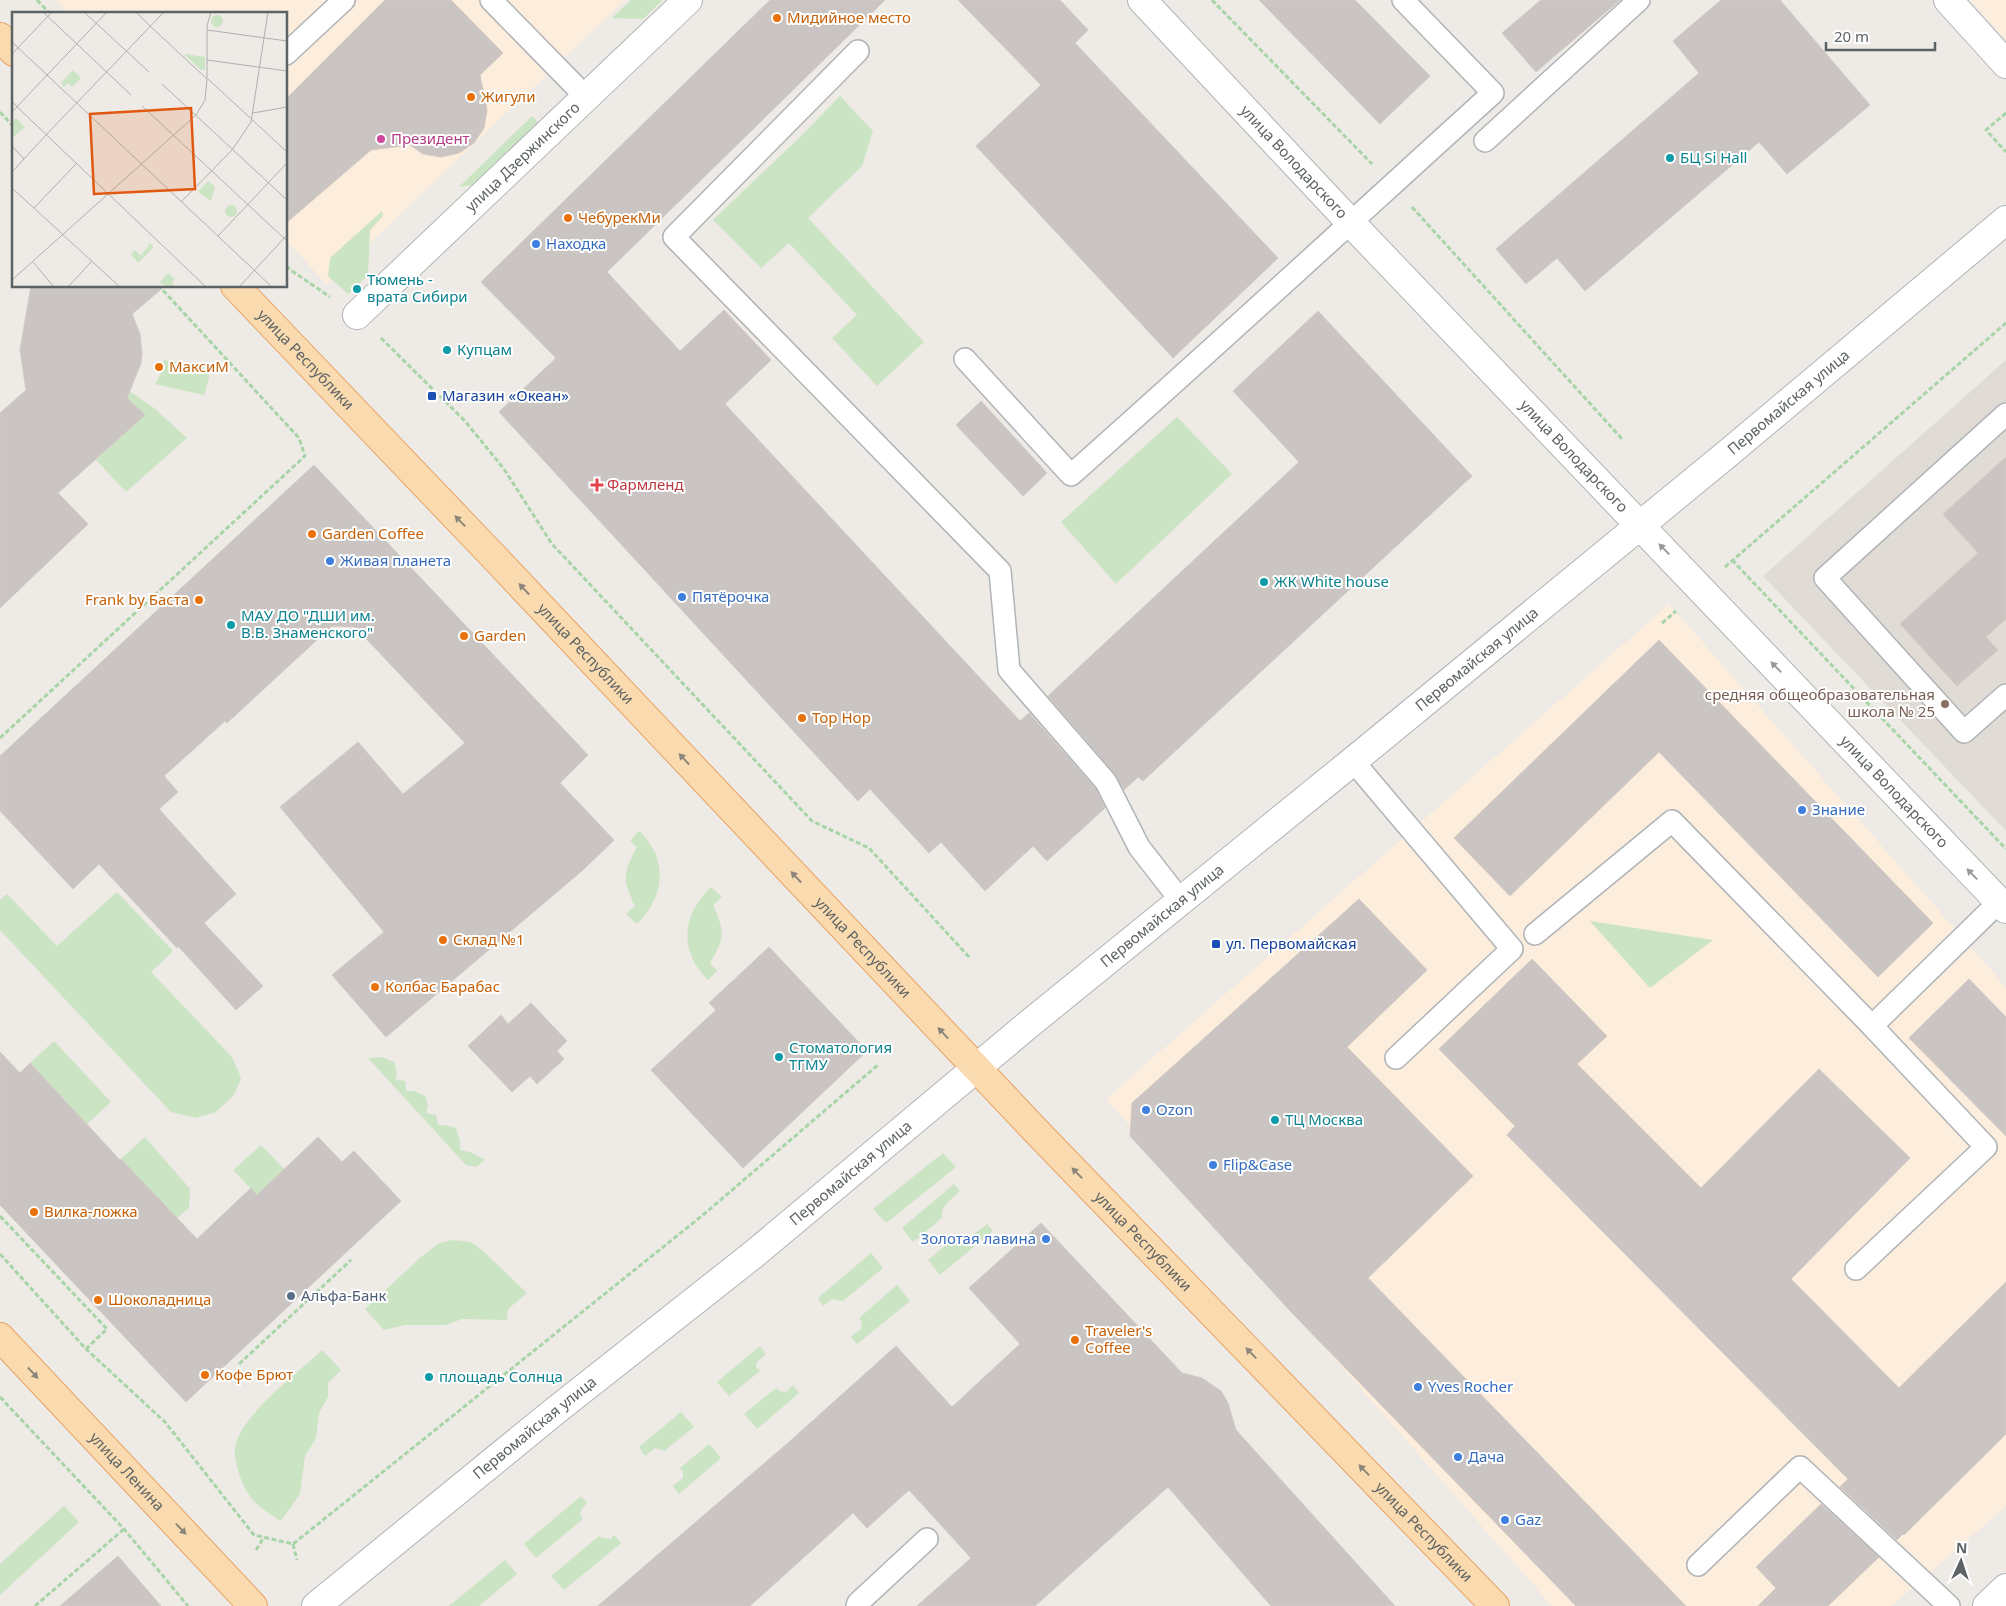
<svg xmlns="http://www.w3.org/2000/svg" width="2006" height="1606" font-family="'Noto Sans',sans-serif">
	<rect width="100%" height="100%" fill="#eeeae5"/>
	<g fill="#fceddd">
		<path d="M 56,0 L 625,0 L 327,284 L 286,241 L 286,14 L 69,14 Z"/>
		<path d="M 1970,0 L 2006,0 L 2006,40 Z"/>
		<path d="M 1669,604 L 2006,987 L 2006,1506 L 1892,1606 L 1552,1606 L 1106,1099 Z"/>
	</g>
	<path fill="#e1dbd6" d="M 2006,360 L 2006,831 L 1763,576 Z"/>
	<g fill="#cbe4c3">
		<path d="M 631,0 L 663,0 L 643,19 L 612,18 Z"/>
		<path d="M 840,96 L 873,131 L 862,166 L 808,218 L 924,342 L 877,386 L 832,338 L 857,315 L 789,243 L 761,268 L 713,220 L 801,136 Z"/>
		<path d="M 532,116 L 543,128 L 486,183 L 459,187 Z"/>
		<path d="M 382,211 L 383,216 L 370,230 L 368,275 L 348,294 L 328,276 L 330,258 Z"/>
		<path d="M 164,360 L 209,366 L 209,378 L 204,395 L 155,384 L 161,373 Z"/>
		<path d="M 128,390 L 154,408 L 187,438 L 126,492 L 96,460 L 144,415 L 123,395 Z"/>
		<path d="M 1177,417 L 1232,474 L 1116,584 L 1061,522 Z"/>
		<path d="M 639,831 C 669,859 665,897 637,924 L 626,914 L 635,906 C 622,879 623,873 637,847 L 630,841 Z"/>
		<path d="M 711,887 L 722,897 L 713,905 C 725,932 725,938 710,963 L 717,971 L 708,980 C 678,950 682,915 711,887 Z"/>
		<path d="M 117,892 L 173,951 L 151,972 L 232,1057 L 241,1078 L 234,1095 L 216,1112 L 195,1118 L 171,1112 L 0,930 L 0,900 L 7,894 L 57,946 Z"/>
		<path d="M 1590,921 L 1713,940 L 1650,988 Z"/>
		<path d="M 54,1041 L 111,1102 L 87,1124 L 30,1063 Z"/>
		<path d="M 382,1057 L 394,1062 L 397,1073 L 396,1080 L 405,1081 L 406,1091 L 414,1091 L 425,1096 L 428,1106 L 426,1113 L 436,1115 L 438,1125 L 445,1125 L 456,1128 L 460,1141 L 460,1150 L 470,1152 L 485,1160 L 476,1167 L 466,1165 L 368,1058 Z"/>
		<path d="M 145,1137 L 190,1189 L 189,1208 L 177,1218 L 121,1159 Z"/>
		<path d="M 261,1145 L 284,1169 L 257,1195 L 233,1170 Z"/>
		<path d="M 943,1153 L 956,1167 L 886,1223 L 873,1209 Z"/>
		<path d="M 954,1184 L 960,1191 C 952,1199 940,1206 942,1218 L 913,1242 L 902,1228 Z"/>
		<path d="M 987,1224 L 993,1231 L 940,1275 L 928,1260 L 957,1236 C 970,1239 977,1232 987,1224 Z"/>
		<path d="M 452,1240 L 471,1242 L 484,1252 L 527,1293 L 508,1309 L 507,1320 L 462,1319 L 446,1325 L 405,1325 L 384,1330 L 365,1309 L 421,1257 L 438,1244 Z"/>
		<path d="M 871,1253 L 883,1268 L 843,1301 L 832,1299 L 823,1306 L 818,1298 Z"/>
		<path d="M 897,1285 L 910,1301 L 857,1344 L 851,1337 L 861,1329 L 862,1322 L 859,1318 Z"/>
		<path d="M 760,1346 L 766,1354 L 757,1362 L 756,1367 L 760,1371 L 729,1396 L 717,1382 Z"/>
		<path d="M 322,1350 L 341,1370 L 328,1383 L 328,1397 L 319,1413 L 316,1438 L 305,1456 L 300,1494 L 281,1521 C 258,1507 249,1501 239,1474 C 236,1464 233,1453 236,1443 C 246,1411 297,1374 322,1350 Z"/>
		<path d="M 793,1385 L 799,1393 L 757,1429 L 744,1414 L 776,1388 L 779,1391 L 786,1392 Z"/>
		<path d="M 681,1412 L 694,1427 L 664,1451 L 655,1448 L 645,1456 L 639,1447 Z"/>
		<path d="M 709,1444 L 721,1458 L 679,1494 L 673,1486 L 683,1478 L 683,1472 L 680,1468 Z"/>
		<path d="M 581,1496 L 587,1503 L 582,1508 L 580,1515 L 583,1519 L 536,1558 L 524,1544 Z"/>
		<path d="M 64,1506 L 79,1522 L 0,1595 L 0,1564 Z"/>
		<path d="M 614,1535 L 621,1543 L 564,1590 L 551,1576 L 599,1536 L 603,1538 L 611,1539 Z"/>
		<path d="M 505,1560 L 517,1574 L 479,1606 L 449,1606 Z"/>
	</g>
	<g fill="#cac5c2" stroke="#d3cac4">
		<path d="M 385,0 L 451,0 L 503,53 L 480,75 L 487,110 L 484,128 L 474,143 L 459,153 L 441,157 L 423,154 L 410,145 L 371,150 L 286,223 L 286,99 Z"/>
		<path d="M 770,0 L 885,0 L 607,272 L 680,351 L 724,310 L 771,360 L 725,404 L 1020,721 L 1029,713 L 1096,789 L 1105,808 L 1047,861 L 1033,846 L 985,891 L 941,842 L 929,853 L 870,789 L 858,801 L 499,412 L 556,358 L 481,282 Z"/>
		<path d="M 958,0 L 1060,0 L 1088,30 L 1075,43 L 1278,258 L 1173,358 L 976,146 L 1041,85 Z"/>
		<path d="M 1259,0 L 1355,0 L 1430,76 L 1380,124 Z"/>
		<path d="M 1541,0 L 1620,0 L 1536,72 L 1502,33 Z"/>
		<path d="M 1721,0 L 1780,0 L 1870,105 L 1787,174 L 1759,142 L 1585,291 L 1557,258 L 1526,284 L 1496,249 L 1699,73 L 1673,41 Z"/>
		<path d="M 31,286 L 165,286 L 132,314 L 140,334 L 142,354 L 141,363 L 127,398 L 145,415 L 58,493 L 88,524 L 0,608 L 0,413 L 26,390 L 20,350 Z"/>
		<path d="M 1318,311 L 1472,476 L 1143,781 L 1138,777 L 1124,790 L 1115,774 L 1048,696 L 1299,462 L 1233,391 Z"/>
		<path d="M 981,401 L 1047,473 L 1023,496 L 956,425 Z"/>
		<path d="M 2006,457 L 2006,619 L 1986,637 L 1998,650 L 1957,686 L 1900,624 L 1978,553 L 1943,514 Z"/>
		<path d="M 314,465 L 588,755 L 560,783 L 614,840 L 583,870 L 386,1037 L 332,975 L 384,932 L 280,807 L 358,742 L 403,794 L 465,743 L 355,627 L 332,626 L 227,723 L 225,721 L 164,776 L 178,792 L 159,809 L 236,894 L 204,923 L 263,986 L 236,1010 L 178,946 L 177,948 L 99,864 L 73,889 L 0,811 L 0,756 Z"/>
		<path d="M 1659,640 L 1933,923 L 1878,977 L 1659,752 L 1510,896 L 1454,838 Z"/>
		<path d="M 1359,899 L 1427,970 L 1347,1047 L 1473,1176 L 1368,1278 L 1686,1606 L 1576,1606 L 1292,1313 L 1130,1136 L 1132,1103 Z"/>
		<path d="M 769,947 L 867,1051 L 743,1168 L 651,1070 L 716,1010 L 709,1003 Z"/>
		<path d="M 1532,959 L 1607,1036 L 1577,1064 L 1701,1188 L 1819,1069 L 1910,1158 L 1791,1279 L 1899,1388 L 2006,1282 L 2006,1434 L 1904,1535 L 1903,1534 L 1897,1540 L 1840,1487 L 1848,1479 L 1507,1135 L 1515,1126 L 1439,1049 Z"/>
		<path d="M 1969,979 L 2006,1017 L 2006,1136 L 1909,1038 Z"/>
		<path d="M 531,1003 L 567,1041 L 557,1051 L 564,1059 L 537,1084 L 530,1076 L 512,1092 L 468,1046 L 501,1015 L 508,1024 Z"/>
		<path d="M 0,1052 L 20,1073 L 30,1063 L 120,1160 L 121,1159 L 197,1239 L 251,1188 L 257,1195 L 318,1137 L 342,1162 L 354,1151 L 401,1201 L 186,1402 L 0,1205 Z"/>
		<path d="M 1041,1223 L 1182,1373 L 1202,1378 L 1221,1391 L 1228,1403 L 1236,1430 L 1395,1606 L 1271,1606 L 1168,1487 L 1035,1606 L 917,1606 L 971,1558 L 909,1490 L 867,1528 L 853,1513 L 750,1606 L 598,1606 L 789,1442 L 896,1346 L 952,1407 L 1020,1344 L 969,1288 Z"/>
		<path d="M 1821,1504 L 1879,1557 L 1828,1606 L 1758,1606 L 1776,1588 L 1756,1567 Z"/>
		<path d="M 118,1556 L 161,1606 L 60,1606 Z"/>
	</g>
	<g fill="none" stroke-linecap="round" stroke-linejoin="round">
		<defs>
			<g id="lane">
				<path d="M 491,0 L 585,96"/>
				<path d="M 858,51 L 674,237 L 1000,571 L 1009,670 L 1106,782 L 1139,847 L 1181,901"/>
				<path d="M 286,54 L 344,0"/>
				<path d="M 1485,141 L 1639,0"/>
				<path d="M 965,359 L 1071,475 C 1213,349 1352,221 1493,93 L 1403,0"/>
				<path d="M 2006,414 L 1825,578 L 1964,732 L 2006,695"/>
				<path d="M 1353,761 L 1512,949 L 1396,1058"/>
				<path d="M 1535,934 L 1672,821 L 1872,1026 L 1999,902"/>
				<path d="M 1856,1269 L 1986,1147 L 1872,1026"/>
				<path d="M 1698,1565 L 1800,1467 L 1949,1606"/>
				<path d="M 857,1606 L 858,1603 L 927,1539"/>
			</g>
			<g id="street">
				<path id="s1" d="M 1142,0 L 1350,222 L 2006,909"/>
				<path d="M 1948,0 L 2006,64"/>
				<path id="s2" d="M 357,315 L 688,0"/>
				<path d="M 1987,1606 L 2006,1588"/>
			</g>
			<g id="secondary">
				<path id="s3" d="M 316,1606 L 555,1411 L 754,1254 L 1029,1024 L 1353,761 L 1727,454 L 2006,220"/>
			</g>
			<g id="primary">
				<path d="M 0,37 L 14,52"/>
				<path id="s4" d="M 235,286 L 494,557 L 1036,1131 L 1495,1606"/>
				<path id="s5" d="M 0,1337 L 253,1606"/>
			</g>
		</defs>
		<use href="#lane" stroke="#b0b4b7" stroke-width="24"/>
		<use href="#street" stroke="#b0b4b7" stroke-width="30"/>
		<use href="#secondary" stroke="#afb4b7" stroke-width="30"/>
		<use href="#primary" stroke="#e8a264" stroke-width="30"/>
		<g stroke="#a7d5a8" stroke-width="3" stroke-dasharray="5 2.5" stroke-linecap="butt">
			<path d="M 37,0 L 50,14"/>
			<path d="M 1212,0 L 1372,164"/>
			<path d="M 0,112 L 14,127"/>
			<path d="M 2006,113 L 1986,130 L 2006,152"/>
			<path d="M 1412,207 L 1623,440"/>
			<path d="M 286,266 L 292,271 L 330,297"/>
			<path d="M 381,338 L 465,421 L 504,469 L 552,544 L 812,821 L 869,848 L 970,958"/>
			<path d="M 1732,560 L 2006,849"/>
			<path d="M 1725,567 L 2006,323"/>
			<path d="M 1662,623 L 1676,611"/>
			<path d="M 0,738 L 305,456 L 299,438 L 159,286"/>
			<path d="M 0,1216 L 107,1329 L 86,1349"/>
			<path d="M 0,1254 L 86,1349 L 165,1422 L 254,1535 L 293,1544 L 703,1215 L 879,1064"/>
			<path d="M 239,1364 L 351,1260"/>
			<path d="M 0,1397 L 124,1529 L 188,1606"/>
			<path d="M 293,1544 L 297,1560"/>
			<path d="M 256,1550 L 264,1537"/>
			<path d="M 35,1606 L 124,1529"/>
		</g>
		<use href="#lane" stroke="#fff" stroke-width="21"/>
		<use href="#street" stroke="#fff" stroke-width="28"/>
		<use href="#secondary" stroke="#fff" stroke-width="28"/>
		<use href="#primary" stroke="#fadbaf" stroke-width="28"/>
	</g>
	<defs><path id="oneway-solid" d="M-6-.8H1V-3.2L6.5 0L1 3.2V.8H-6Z" transform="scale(1.25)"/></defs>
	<g fill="#8c867b">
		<use href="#oneway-solid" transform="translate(460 521) rotate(-134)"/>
		<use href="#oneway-solid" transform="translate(524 589) rotate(-133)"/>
		<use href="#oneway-solid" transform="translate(684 759) rotate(-133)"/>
		<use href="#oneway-solid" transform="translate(796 877) rotate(-133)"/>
		<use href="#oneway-solid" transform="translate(943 1033) rotate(-133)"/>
		<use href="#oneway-solid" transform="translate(1077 1173) rotate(-134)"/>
		<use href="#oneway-solid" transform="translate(1251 1353) rotate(-134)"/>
		<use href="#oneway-solid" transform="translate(33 1373) rotate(47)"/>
		<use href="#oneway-solid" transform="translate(1364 1470) rotate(-134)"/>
		<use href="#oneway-solid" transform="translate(181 1529) rotate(46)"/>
	</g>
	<g fill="#96999b">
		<use href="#oneway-solid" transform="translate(1664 549) rotate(-134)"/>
		<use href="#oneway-solid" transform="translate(1776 667) rotate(-134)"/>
		<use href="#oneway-solid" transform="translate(1972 874) rotate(-134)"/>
	</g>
	<g fill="#e8710a" stroke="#fff" stroke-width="2">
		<circle cx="777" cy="18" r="5"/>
		<circle cx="471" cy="97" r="5"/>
		<circle cx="568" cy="218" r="5"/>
		<circle cx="159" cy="367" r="5"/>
		<circle cx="312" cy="534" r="5"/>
		<circle cx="199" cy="600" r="5"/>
		<circle cx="464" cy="636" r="5"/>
		<circle cx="802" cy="718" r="5"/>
		<circle cx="443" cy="940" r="5"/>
		<circle cx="375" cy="987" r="5"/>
		<circle cx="34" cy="1212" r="5"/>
		<circle cx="98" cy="1300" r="5"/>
		<circle cx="1075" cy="1340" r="5"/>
		<circle cx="205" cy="1375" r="5"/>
	</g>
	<circle fill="#d1479c" stroke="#fff" stroke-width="2" cx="381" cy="139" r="5"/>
	<g fill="#0f9aa8" stroke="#fff" stroke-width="2">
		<circle cx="1670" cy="158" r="5"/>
		<circle cx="357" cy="289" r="5"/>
		<circle cx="447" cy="350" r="5"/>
		<circle cx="1264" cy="582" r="5"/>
		<circle cx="231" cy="625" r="5"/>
		<circle cx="779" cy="1057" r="5"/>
		<circle cx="1275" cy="1120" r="5"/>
		<circle cx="429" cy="1377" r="5"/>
	</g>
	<g fill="#3f7fe0" stroke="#fff" stroke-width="2">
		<circle cx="536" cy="244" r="5"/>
		<circle cx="330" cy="561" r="5"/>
		<circle cx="682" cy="597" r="5"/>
		<circle cx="1802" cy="810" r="5"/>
		<circle cx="1146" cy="1110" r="5"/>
		<circle cx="1213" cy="1165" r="5"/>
		<circle cx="1046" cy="1239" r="5"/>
		<circle cx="1418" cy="1387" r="5"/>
		<circle cx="1458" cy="1457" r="5"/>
		<circle cx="1505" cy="1520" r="5"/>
	</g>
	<g fill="#1a4fb4" stroke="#fff" stroke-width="2">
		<rect x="427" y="391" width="10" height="10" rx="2.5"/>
		<rect x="1211" y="939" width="10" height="10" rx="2.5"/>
	</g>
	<path fill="#e0444e" stroke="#fff" stroke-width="2" d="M594.5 477.5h5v5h5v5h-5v5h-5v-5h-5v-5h5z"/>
	<circle fill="#8d6e63" stroke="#fff" stroke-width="2" cx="1945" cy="704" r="5"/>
	<circle fill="#5c6f8a" stroke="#fff" stroke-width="2" cx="291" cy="1296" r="5"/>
	<g text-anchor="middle" stroke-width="4" stroke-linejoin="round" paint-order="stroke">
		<g font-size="15" fill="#c56008" stroke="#fff" text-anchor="start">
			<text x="787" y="23">Мидийное место</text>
			<text x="481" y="102">Жигули</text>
			<text x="578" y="223">ЧебурекМи</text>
			<text x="169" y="372">МаксиМ</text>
			<text x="322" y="539">Garden Coffee</text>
			<text x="189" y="605" text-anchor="end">Frank by Баста</text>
			<text x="474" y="641">Garden</text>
			<text x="812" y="723">Top Hop</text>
			<text x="453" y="945">Склад №1</text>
			<text x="385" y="992">Колбас Барабас</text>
			<text x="44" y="1217">Вилка-ложка</text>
			<text x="108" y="1305">Шоколадница</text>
			<text x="1085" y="1336">Traveler's<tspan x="1085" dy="17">Coffee</tspan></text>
			<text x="215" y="1380">Кофе Брют</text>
		</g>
		<g font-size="15" fill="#b23c85" stroke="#fff" text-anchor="start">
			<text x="391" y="144">Президент</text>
		</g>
		<g font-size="15" fill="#5d6265" stroke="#fff">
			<text dy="5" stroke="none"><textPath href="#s2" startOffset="229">улица Дзержинского</textPath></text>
			<text dy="5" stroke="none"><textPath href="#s1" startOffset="222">улица Володарского</textPath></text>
			<text dy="5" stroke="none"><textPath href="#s4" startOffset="102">улица Республики</textPath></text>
			<text dy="5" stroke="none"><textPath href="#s3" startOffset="1902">Первомайская улица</textPath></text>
			<text dy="5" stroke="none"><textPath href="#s1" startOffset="628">улица Володарского</textPath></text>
			<text dy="5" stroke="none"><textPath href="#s4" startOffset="508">улица Республики</textPath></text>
			<text dy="5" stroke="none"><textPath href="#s3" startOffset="1498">Первомайская улица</textPath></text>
			<text dy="5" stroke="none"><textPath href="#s1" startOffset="1092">улица Володарского</textPath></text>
			<text dy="5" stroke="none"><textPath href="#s3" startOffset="1092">Первомайская улица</textPath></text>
			<text dy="5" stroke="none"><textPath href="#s4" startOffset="912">улица Республики</textPath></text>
			<text dy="5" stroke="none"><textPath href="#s3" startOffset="688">Первомайская улица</textPath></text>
			<text dy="5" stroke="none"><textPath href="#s4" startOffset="1318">улица Республики</textPath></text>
			<text dy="5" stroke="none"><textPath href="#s3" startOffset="282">Первомайская улица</textPath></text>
			<text dy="5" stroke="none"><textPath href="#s5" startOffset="185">улица Ленина</textPath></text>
			<text dy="5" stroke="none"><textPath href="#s4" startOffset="1722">улица Республики</textPath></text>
		</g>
		<g font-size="15" fill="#0d838f" stroke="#fff" text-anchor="start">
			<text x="1680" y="163">БЦ Si Hall</text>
			<text x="367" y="285">Тюмень -<tspan x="367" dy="17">врата Сибири</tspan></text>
			<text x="457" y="355">Купцам</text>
			<text x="1274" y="587">ЖК White house</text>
			<text x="241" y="621">МАУ ДО "ДШИ им.<tspan x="241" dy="17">В.В. Знаменского"</tspan></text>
			<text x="789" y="1053">Стоматология<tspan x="789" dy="17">ТГМУ</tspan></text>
			<text x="1285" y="1125">ТЦ Москва</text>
			<text x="439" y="1382">площадь Солнца</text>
		</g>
		<g font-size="15" fill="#366cbe" stroke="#fff" text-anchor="start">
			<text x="546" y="249">Находка</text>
			<text x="340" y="566">Живая планета</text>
			<text x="692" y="602">Пятёрочка</text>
			<text x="1812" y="815">Знание</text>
			<text x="1156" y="1115">Ozon</text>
			<text x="1223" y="1170">Flip&amp;Case</text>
			<text x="1036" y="1244" text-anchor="end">Золотая лавина</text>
			<text x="1428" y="1392">Yves Rocher</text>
			<text x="1468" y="1462">Дача</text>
			<text x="1515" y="1525">Gaz</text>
		</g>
		<g font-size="15" fill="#164399" stroke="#fff" text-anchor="start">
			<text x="442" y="401">Магазин «Океан»</text>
			<text x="1226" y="949">ул. Первомайская</text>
		</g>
		<g font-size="15" fill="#be3a42" stroke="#fff" text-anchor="start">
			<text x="607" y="490">Фармленд</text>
		</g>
		<g font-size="15" fill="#785e54" stroke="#fff" text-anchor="end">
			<text x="1935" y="700">средняя общеобразовательная<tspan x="1935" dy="17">школа № 25</tspan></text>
		</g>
		<g font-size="15" fill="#4e5e75" stroke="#fff" text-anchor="start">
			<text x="301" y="1301">Альфа-Банк</text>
		</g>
	</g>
	<g transform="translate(12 12)">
		<rect width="275" height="275" fill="#eeeae5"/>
		<path d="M199 9a6 6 0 1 1 12 0a6 6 0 1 1-12 0ZM 172,42 L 193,45 L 193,58 L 189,58 ZM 61,58 L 69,66 L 60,75 L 56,71 L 52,75 L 49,71 ZM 4,106 L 13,115 L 0,126 L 0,110 ZM 196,169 L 203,175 L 199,189 L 186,180 ZM213 199a6 6 0 1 1 12 0a6 6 0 1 1-12 0ZM 138,231 L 142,235 L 126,251 L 119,242 L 123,238 L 129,244 ZM 156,261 L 163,267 L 160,270 L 163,275 L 154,275 L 148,270 Z" fill="#cbe4c3"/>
		<path fill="none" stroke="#b0b0ae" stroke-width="1" d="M 31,0 L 119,83M 72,0 L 137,60M 124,0 L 138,14M 138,14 L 195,67M 195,18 L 275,29M 0,30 L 260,275M 0,42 L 40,0M 195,48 L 275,59M 195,67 L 195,14 L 199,0M 196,67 L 275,140M 150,72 L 275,188M 0,90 L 194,275M 130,94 L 275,229M 0,100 L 95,0M 241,101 L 275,95M 34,123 L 152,0M 0,134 L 12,147M 0,160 L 34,123M 0,176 L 108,275M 169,190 L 220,138 L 239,110 L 256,0M 22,196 L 64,152M 206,224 L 275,151M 21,250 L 42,275M 0,268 L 184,103 L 193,88 L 195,67M 56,275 L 80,249M 227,275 L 275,223"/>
		<path fill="#e15910" fill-opacity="0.15" stroke="#e15910" stroke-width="2.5" d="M 179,96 L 183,177 L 82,182 L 78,102 Z"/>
		<rect width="275" height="275" fill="none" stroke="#5d6265" stroke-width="2.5"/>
	</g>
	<g transform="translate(1961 1561) rotate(3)" stroke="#ffffff" stroke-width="4" paint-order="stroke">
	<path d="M0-4L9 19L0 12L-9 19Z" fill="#5d6265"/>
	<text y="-8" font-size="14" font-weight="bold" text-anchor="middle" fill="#5d6265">N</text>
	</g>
	<path d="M1826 42v8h109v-8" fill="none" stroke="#5d6265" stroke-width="2.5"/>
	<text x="1834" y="42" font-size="15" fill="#5d6265" stroke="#ffffff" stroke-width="4" paint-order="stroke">20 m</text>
</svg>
